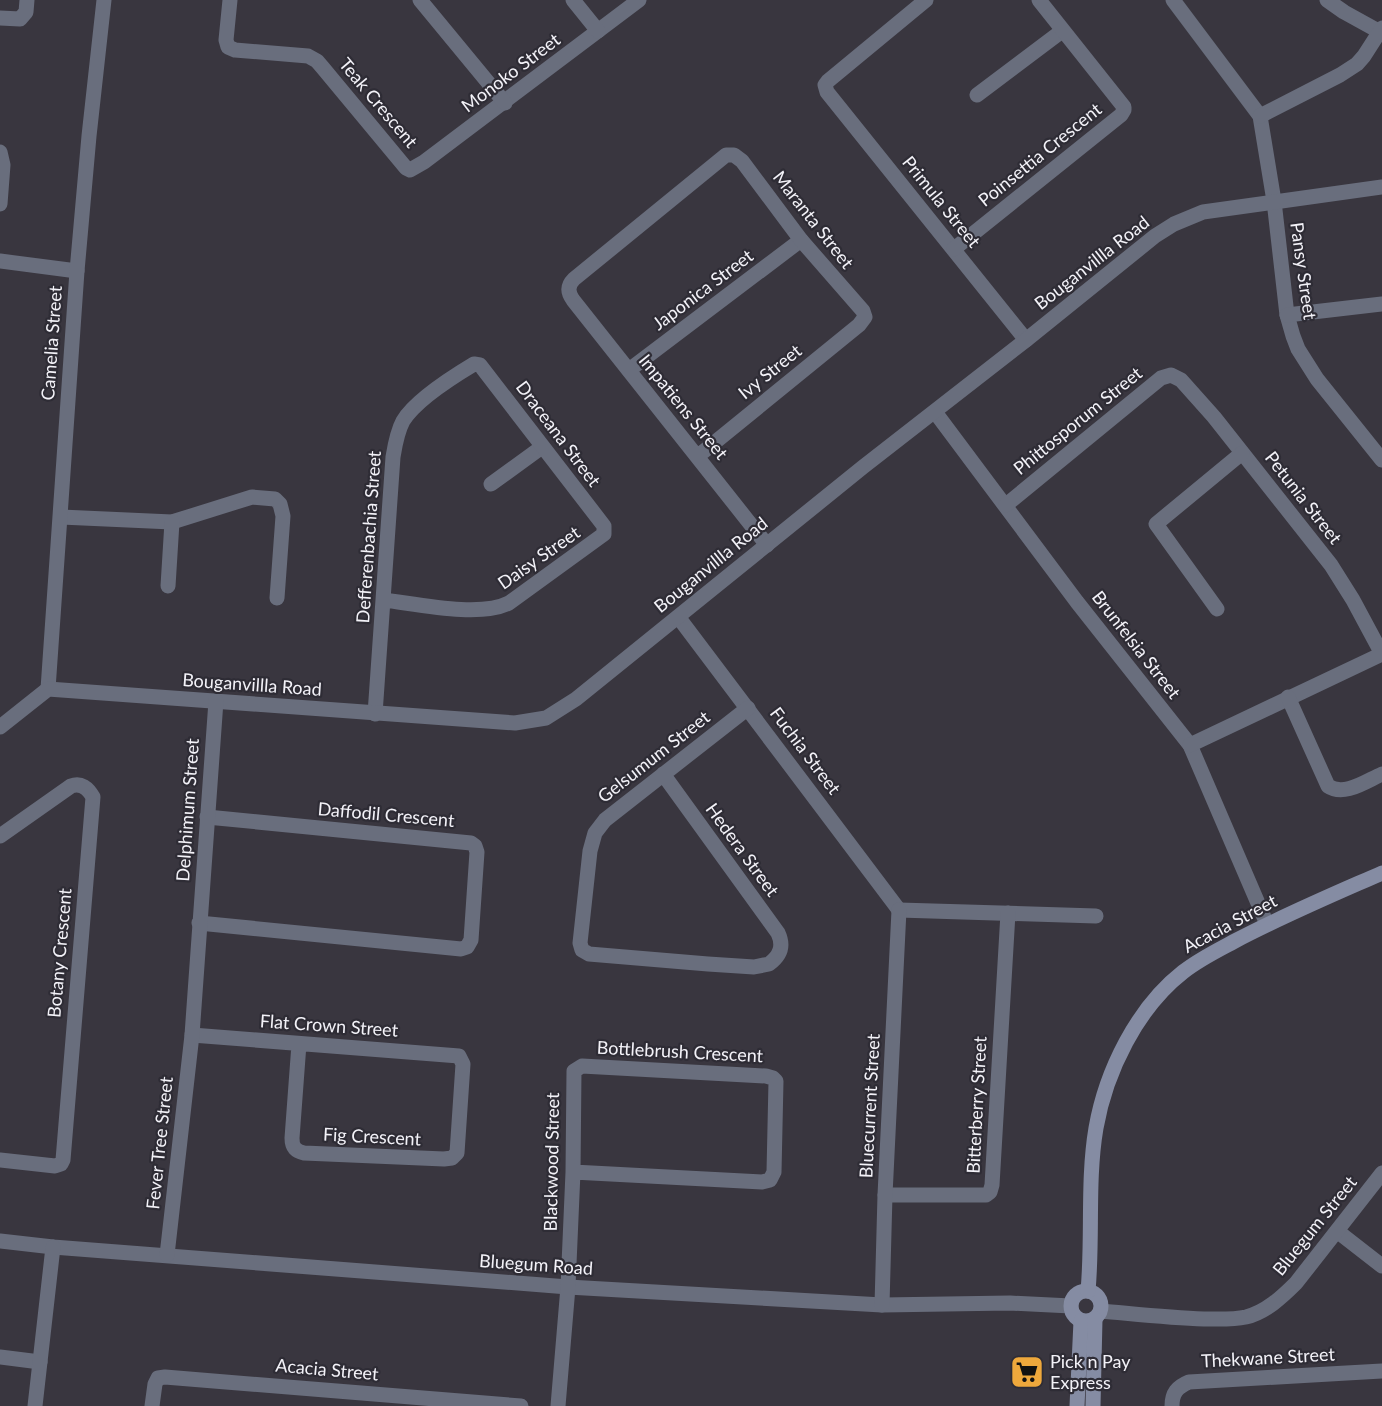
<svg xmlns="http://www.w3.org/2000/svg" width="1382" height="1406" font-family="Lato,sans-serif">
	<rect width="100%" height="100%" fill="#39363f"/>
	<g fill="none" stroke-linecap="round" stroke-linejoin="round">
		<g stroke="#696e7d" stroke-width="15">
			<path d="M 230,0 L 226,40 L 228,47 L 235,50 L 308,56 L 317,61 L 323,68 L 406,168 L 410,170 L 424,162 L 639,0"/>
			<path d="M 420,0 L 505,103"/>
			<path d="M 573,0 L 598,31"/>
			<path d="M 926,0 L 828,81 L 825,85 L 827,92 L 1026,340"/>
			<path d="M 1173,0 L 1260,116 L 1274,201 L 1287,315 L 1293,336 L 1298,349 L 1317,379 L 1382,460"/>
			<path d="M 1327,0 L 1344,12 L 1382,33"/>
			<path d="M 0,18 L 20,19 L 26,12 L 27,0"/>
			<path d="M 977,95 L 1062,31"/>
			<path d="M 1260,116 L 1340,75 L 1357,64 L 1364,56 L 1382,28"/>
			<path d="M 0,152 L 3,165 L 0,204"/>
			<path d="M 954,249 L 1121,115 L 1124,110 L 1124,107 L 1039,0"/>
			<path d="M 0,261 L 77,271"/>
			<path d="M 1287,315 L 1382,304"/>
			<path d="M 629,370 L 801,240"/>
			<path d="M 935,412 L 1077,602 L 1190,745 L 1267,924"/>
			<path d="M 698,456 L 859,325 L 865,317 L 863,311 L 801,240 L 742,161 L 734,155 L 726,155 L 574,279 C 567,286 568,293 573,300 L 767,545"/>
			<path d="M 491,484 L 542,447"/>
			<path d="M 1006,505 L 1161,378 L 1171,375 L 1181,380 L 1214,417 L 1331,565 L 1353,600 L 1382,654 L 1190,745"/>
			<path d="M 61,517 L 172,522 L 252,497 L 275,499 L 280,504 L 283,516 L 277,598"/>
			<path d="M 168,586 L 172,522"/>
			<path d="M 1217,609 L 1156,524 L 1242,453"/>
			<path d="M 679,618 L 899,910"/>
			<path d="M 48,689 L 77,271 L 89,136 L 104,0"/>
			<path d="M 1288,697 L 1328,786 C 1344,797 1366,781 1382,774"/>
			<path d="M 375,714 L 393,457 C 395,445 397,432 403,421 C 415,401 454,376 474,364 L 480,365 L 604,526 L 604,534 L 509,603 C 480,618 417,604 384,600"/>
			<path d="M 0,727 L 48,689 L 515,723 L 546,718 L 576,699 L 863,467 L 1026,340 L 1155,236 L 1174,224 L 1203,212 L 1382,187"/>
			<path d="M 663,774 L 778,933 C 784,946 780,956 769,964 L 754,967 L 708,964 L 589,954 L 582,950 L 580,943 L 590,851 L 595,833 L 605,820 L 748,708"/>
			<path d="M 0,836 L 71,786 C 81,782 88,788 93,797 L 63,1160 L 61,1164 L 55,1166 L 0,1160"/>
			<path d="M 899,910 L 1096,916"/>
			<path d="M 199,923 L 461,949 L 467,947 L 471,940 L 477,852 L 475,846 L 471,843 L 207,817"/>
			<path d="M 192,1035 L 459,1056 L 463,1064 L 457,1153 L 452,1158 L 444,1159 L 304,1153 C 296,1151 292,1148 292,1138 L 299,1044"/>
			<path d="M 885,1195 L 986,1195 L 990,1192 L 992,1185 L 1008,913"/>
			<path d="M 1337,1231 L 1382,1266"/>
			<path d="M 0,1241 L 53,1247 L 568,1287 L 882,1305 L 1010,1303 L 1071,1306"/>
			<path d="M 167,1255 L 192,1035 L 216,701"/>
			<path d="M 882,1305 L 885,1195 L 899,910"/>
			<path d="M 1101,1311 C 1135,1314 1169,1318 1204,1319 C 1218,1319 1232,1320 1246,1317 C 1266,1312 1282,1297 1296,1283 L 1382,1173"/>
			<path d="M 0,1357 L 40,1362"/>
			<path d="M 35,1406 L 53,1247"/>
			<path d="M 152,1406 L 155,1384 L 158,1378 L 165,1377 L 521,1406"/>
			<path d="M 558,1406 L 568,1287 L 573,1172 L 574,1071 L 582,1066 L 766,1076 L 773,1078 L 776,1081 L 774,1172 L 770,1180 L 762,1182 L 573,1172"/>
			<path d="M 1172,1406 C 1172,1393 1177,1387 1189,1382 L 1382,1371"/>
		</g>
		<g stroke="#858ca3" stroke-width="15">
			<circle cx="1086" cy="1306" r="15"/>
			<path d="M 1088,1291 C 1093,1237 1087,1181 1096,1128 C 1106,1071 1137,1008 1183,972 C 1198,960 1216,951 1233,942 C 1282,916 1332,895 1382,873"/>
			<path d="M 1077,1406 L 1081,1321"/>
			<path d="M 1093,1406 L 1095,1319"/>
		</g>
	</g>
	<defs>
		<symbol id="supermarket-square" viewBox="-11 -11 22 22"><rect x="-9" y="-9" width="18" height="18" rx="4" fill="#eea83c" stroke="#2e2c35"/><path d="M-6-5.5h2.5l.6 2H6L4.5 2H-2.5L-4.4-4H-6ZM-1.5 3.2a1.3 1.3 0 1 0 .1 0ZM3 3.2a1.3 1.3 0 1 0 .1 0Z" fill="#111"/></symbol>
	</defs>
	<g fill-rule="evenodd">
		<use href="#supermarket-square" x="1008" y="1353" width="38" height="38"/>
	</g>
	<g text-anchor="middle" stroke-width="4.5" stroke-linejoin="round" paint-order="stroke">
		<g font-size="18" fill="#f3f2f8" stroke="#2e2c35">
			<text transform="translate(511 73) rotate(-37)" y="6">Monoko Street</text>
			<text transform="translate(378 103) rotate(50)" y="6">Teak Crescent</text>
			<text transform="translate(1040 155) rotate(-39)" y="6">Poinsettia Crescent</text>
			<text transform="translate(941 202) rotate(51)" y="6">Primula Street</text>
			<text transform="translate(813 220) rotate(52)" y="6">Maranta Street</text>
			<text transform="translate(1092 263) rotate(-38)" y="6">Bouganvillla Road</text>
			<text transform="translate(1303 271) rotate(82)" y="6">Pansy Street</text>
			<text transform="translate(703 290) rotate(-37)" y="6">Japonica Street</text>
			<text transform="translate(52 343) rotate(-86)" y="6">Camelia Street</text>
			<text transform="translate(770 372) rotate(-39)" y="6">Ivy Street</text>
			<text transform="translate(683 407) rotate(51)" y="6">Impatiens Street</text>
			<text transform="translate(1078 421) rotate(-39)" y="6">Phittosporum Street</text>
			<text transform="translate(558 434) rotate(53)" y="6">Draceana Street</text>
			<text transform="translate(1303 498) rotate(52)" y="6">Petunia Street</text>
			<text transform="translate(369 537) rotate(-86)" y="6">Defferenbachia Street</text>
			<text transform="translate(539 558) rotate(-35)" y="6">Daisy Street</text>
			<text transform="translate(711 565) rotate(-39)" y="6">Bouganvillla Road</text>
			<text transform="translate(1136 645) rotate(52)" y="6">Brunfelsia Street</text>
			<text transform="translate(252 685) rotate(4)" y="6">Bouganvillla Road</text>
			<text transform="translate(805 751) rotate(53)" y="6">Fuchia Street</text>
			<text transform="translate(654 757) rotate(-38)" y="6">Gelsumum Street</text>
			<text transform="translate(188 810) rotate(-86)" y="6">Delphimum Street</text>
			<text transform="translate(386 815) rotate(5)" y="6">Daffodil Crescent</text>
			<text transform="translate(742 850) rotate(54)" y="6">Hedera Street</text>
			<text transform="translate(1230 924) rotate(-28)" y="6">Acacia Street</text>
			<text transform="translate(60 953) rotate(-85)" y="6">Botany Crescent</text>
			<text transform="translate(329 1026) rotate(4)" y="6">Flat Crown Street</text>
			<text transform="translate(680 1052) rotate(3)" y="6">Bottlebrush Crescent</text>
			<text transform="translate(977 1105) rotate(-87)" y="6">Bitterberry Street</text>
			<text transform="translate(870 1106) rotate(-87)" y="6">Bluecurrent Street</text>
			<text transform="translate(372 1137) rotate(3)" y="6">Fig Crescent</text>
			<text transform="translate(160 1143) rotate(-84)" y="6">Fever Tree Street</text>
			<text transform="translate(552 1162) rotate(-89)" y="6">Blackwood Street</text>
			<text transform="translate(1315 1226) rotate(-51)" y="6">Bluegum Street</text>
			<text transform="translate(536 1265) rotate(4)" y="6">Bluegum Road</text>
			<text transform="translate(1268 1358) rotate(-3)" y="6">Thekwane Street</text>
			<text transform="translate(327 1370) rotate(5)" y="6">Acacia Street</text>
		</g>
		<g font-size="18" fill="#f3f2f8" stroke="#2e2c35" text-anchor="start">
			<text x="1050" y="1368">Pick n Pay<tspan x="1050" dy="21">Express</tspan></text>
		</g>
	</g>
</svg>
